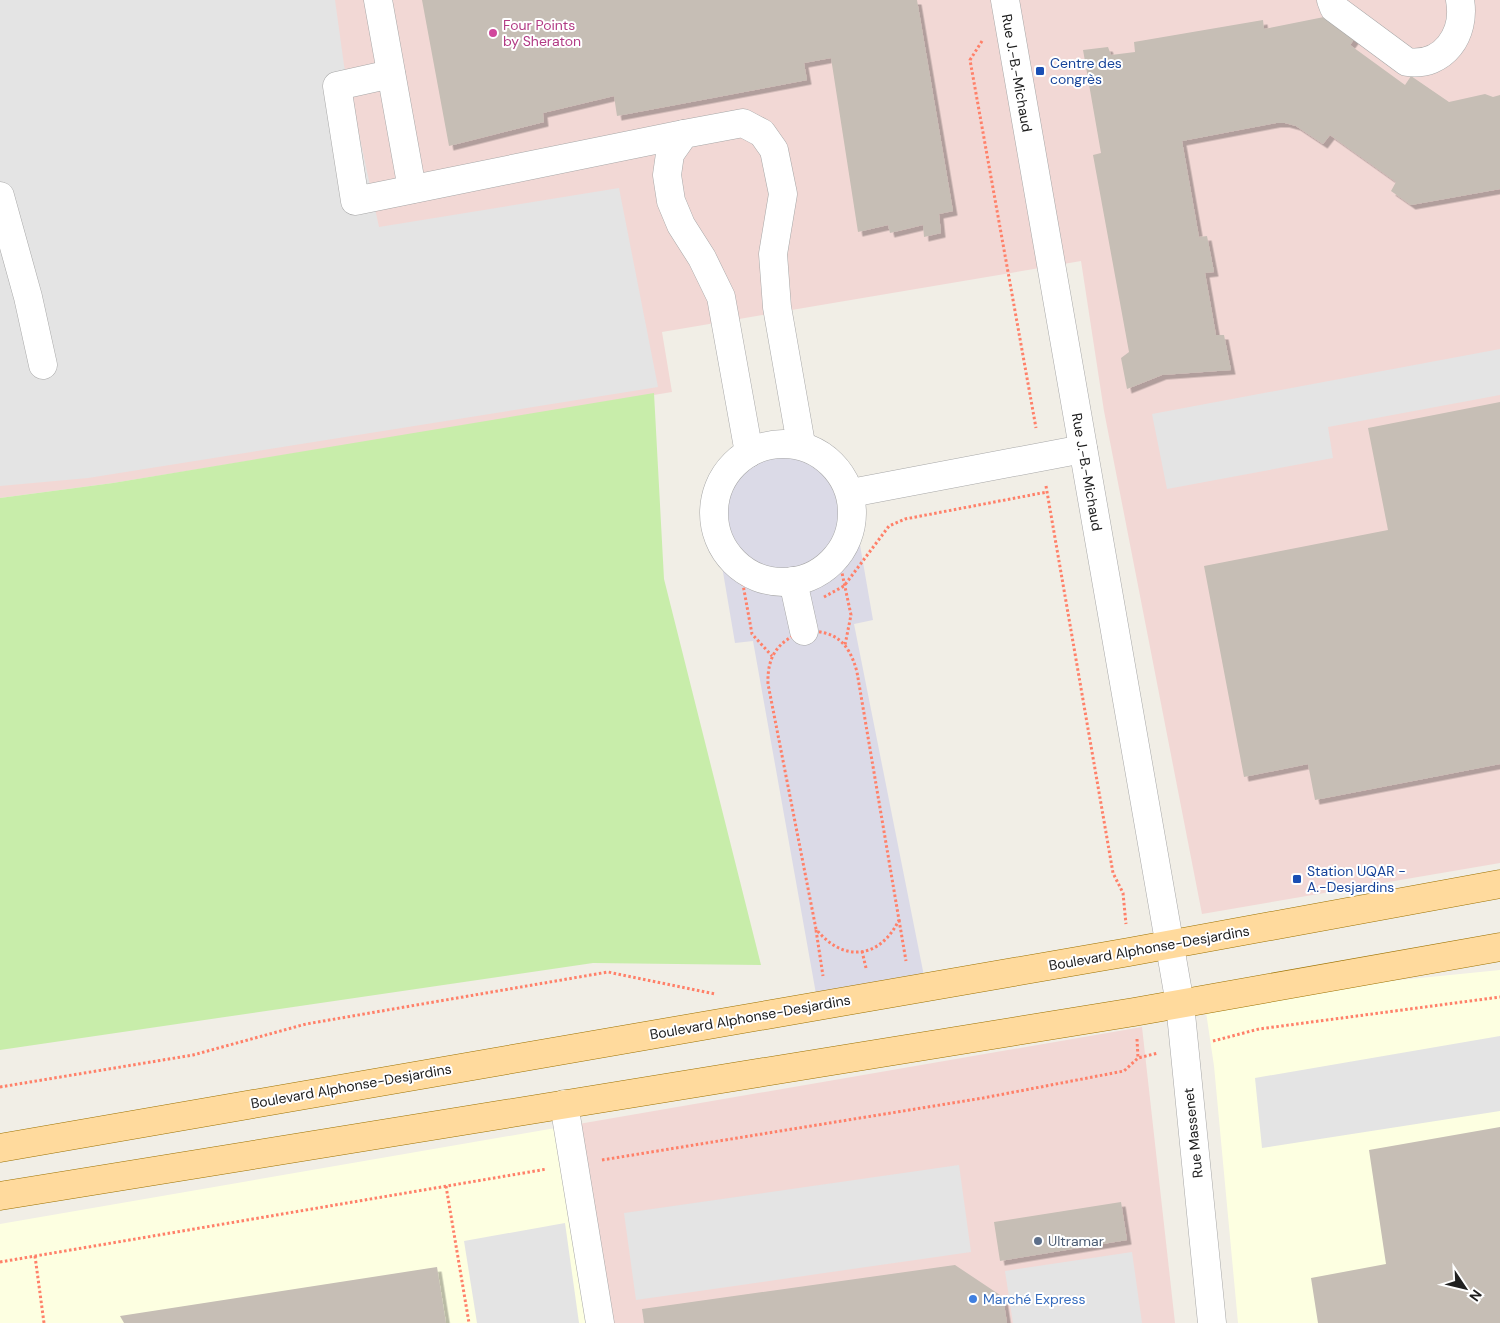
<svg xmlns="http://www.w3.org/2000/svg" width="1500" height="1323" font-family="'DM Sans',sans-serif">
	<defs>
		<filter id="shadow"><feDropShadow dx="4.5" dy="4.5" stdDeviation="0" flood-color="#0004"/></filter>
	</defs>
	<rect width="100%" height="100%" fill="#f1eee6"/>
	<g fill="#f2d8d5">
		<path d="M 0,0 L 1500,0 L 1500,863 L 1202,914 L 1104,411 L 1081,261 L 662,332 L 672,392 L 113,483 L 0,498 Z"/>
		<path d="M 1142,1027 L 1175,1323 L 600,1323 L 567,1126 Z"/>
	</g>
	<g fill="#fdffe1">
		<path d="M 1500,970 L 1500,1323 L 1238,1323 L 1214,1066 L 1206,1012 L 1350,985 Z"/>
		<path d="M 567,1126 L 600,1323 L 0,1323 L 0,1224 Z"/>
	</g>
	<path fill="#c8edaa" d="M 654,393 L 664,579 L 761,965 L 593,963 L 0,1050 L 0,498 L 113,483 Z"/>
	<g fill="#e4e4e4">
		<path d="M 0,0 L 335,0 L 344,65 L 379,227 L 619,188 L 658,387 L 88,478 L 0,486 Z"/>
		<path d="M 1500,349 L 1500,395 L 1328,427 L 1333,458 L 1167,489 L 1152,414 Z"/>
		<path d="M 1500,1036 L 1500,1111 L 1262,1148 L 1255,1078 Z"/>
		<path d="M 959,1165 L 971,1252 L 636,1300 L 624,1213 Z"/>
		<path d="M 565,1223 L 579,1323 L 477,1323 L 464,1241 Z"/>
		<path d="M 1132,1252 L 1142,1323 L 1013,1323 L 1005,1271 Z"/>
	</g>
	<path fill="#dbdae7" d="M 776,443 L 801,444 L 820,454 L 835,467 L 851,493 L 873,620 L 854,624 L 926,986 L 818,1005 L 753,641 L 735,643 L 713,513 L 717,491 L 727,470 L 749,453 Z"/>
	<g fill="#c6beb5" filter="url(#shadow)">
		<path d="M 422,0 L 917,0 L 953,211 L 939,214 L 941,233 L 924,237 L 923,225 L 890,233 L 888,225 L 858,232 L 831,58 L 804,63 L 807,80 L 617,116 L 614,96 L 543,113 L 544,122 L 449,146 Z"/>
		<path d="M 1324,17 L 1355,38 L 1350,45 L 1405,85 L 1411,76 L 1449,102 L 1485,94 L 1493,97 L 1500,95 L 1500,189 L 1411,205 L 1391,191 L 1396,182 L 1330,135 L 1323,144 L 1296,126 L 1285,123 L 1276,123 L 1182,141 L 1199,237 L 1207,236 L 1214,272 L 1205,273 L 1216,335 L 1224,335 L 1231,370 L 1162,375 L 1127,389 L 1121,358 L 1129,352 L 1093,155 L 1101,153 L 1083,50 L 1108,47 L 1111,55 L 1135,52 L 1134,42 L 1263,20 L 1264,29 Z"/>
		<path d="M 1500,402 L 1500,764 L 1315,800 L 1308,764 L 1244,777 L 1204,566 L 1388,530 L 1368,428 Z"/>
		<path d="M 1500,1127 L 1500,1323 L 1318,1323 L 1311,1278 L 1386,1264 L 1369,1150 Z"/>
		<path d="M 1121,1202 L 1127,1240 L 1000,1261 L 994,1222 Z"/>
		<path d="M 955,1265 L 1003,1297 L 1007,1323 L 644,1323 L 642,1309 Z"/>
		<path d="M 437,1267 L 446,1323 L 124,1323 L 120,1316 Z"/>
	</g>
	<g fill="none" stroke-linecap="round" stroke-linejoin="round">
		<defs>
			<g id="minor">
				<path d="M 378,0 L 412,189"/>
				<path d="M 1005,0 L 1180,1004 L 1212,1323"/>
				<path d="M 1331,0 L 1334,8 L 1407,62 C 1444,67 1466,34 1460,0"/>
				<path d="M 391,74 L 337,86 L 355,201 L 684,134"/>
				<path d="M 0,196 L 28,297 L 43,365"/>
				<circle cx="783" cy="513" r="69"/>
				<path d="M 749,453 L 721,297 L 702,258 L 681,225 L 671,201 L 667,175 L 670,154 L 684,134 L 743,123 L 762,133 L 774,150 L 783,194 L 773,254 L 777,307 L 801,444"/>
				<path d="M 851,493 L 1083,449"/>
				<path d="M 793,581 L 804,631"/>
				<path d="M 564,1104 L 600,1323"/>
			</g>
			<g id="major">
				<path d="M 0,1148 L 1129,952 L 1500,884"/>
				<path d="M 0,1196 L 1134,1012 L 1500,947"/>
			</g>
		</defs>
		<use href="#minor" stroke="#a7a7a7" stroke-width="29"/>
		<use href="#major" stroke="#9c7100" stroke-width="29"/>
		<g stroke="#ff8069" stroke-width="3" stroke-dasharray="2.5 2.5" stroke-linecap="butt">
			<path d="M 982,41 L 970,60 L 1036,428"/>
			<path d="M 1046,486 L 1113,873 L 1123,893 L 1126,924"/>
			<path d="M 838,554 L 851,615 L 845,645"/>
			<path d="M 740,568 L 752,634 L 772,656"/>
			<path d="M 824,597 L 844,586 L 889,526 L 905,519 L 1047,492"/>
			<path d="M 804,631 C 835,630 849,642 857,672 L 899,920 C 880,959 843,963 816,929 L 768,684 C 767,656 778,641 804,631 Z"/>
			<path d="M 899,920 L 906,961"/>
			<path d="M 816,930 L 823,976"/>
			<path d="M 862,951 L 866,968"/>
			<path d="M 1137,1039 L 1138,1058"/>
			<path d="M 1213,1041 L 1259,1029 L 1500,997"/>
			<path d="M 0,1087 L 193,1055 L 306,1024 L 608,972 L 715,994"/>
			<path d="M 602,1160 L 983,1098 L 1124,1071 L 1138,1058 L 1158,1053"/>
			<path d="M 446,1186 L 469,1323"/>
			<path d="M 35,1256 L 44,1323"/>
			<path d="M 0,1262 L 547,1169"/>
		</g>
		<use href="#minor" stroke="#fff" stroke-width="28"/>
		<use href="#major" stroke="#ffda9d" stroke-width="28"/>
	</g>
	<circle fill="#d1479c" stroke="#fff" stroke-width="2" cx="493" cy="33" r="5"/>
	<g fill="#1a4fb4" stroke="#fff" stroke-width="2">
		<rect x="1035" y="66" width="10" height="10" rx="2.5"/>
		<rect x="1292" y="874" width="10" height="10" rx="2.5"/>
	</g>
	<circle fill="#5c6f8a" stroke="#fff" stroke-width="2" cx="1038" cy="1241" r="5"/>
	<circle fill="#3f7fe0" stroke="#fff" stroke-width="2" cx="973" cy="1299" r="5"/>
	<g text-anchor="middle" stroke-width="4" stroke-linejoin="round" paint-order="stroke">
		<g font-size="14" fill="#b23c85" stroke="#fff" text-anchor="start">
			<text x="503" y="30">Four Points<tspan x="503" dy="16">by Sheraton</tspan></text>
		</g>
		<g font-size="14" fill="#164399" stroke="#fff" text-anchor="start">
			<text x="1050" y="68">Centre des<tspan x="1050" dy="16">congrès</tspan></text>
			<text x="1307" y="876">Station UQAR -<tspan x="1307" dy="16">A.-Desjardins</tspan></text>
		</g>
		<g font-size="14" fill="#202020" stroke="#fff">
			<text transform="translate(1017 73) rotate(80)" y="5">Rue J.-B.-Michaud</text>
			<text transform="translate(1087 472) rotate(80)" y="5">Rue J.-B.-Michaud</text>
			<text transform="translate(1149 948) rotate(-10)" y="5">Boulevard Alphonse-Desjardins</text>
			<text transform="translate(750 1017) rotate(-10)" y="5">Boulevard Alphonse-Desjardins</text>
			<text transform="translate(351 1086) rotate(-10)" y="5">Boulevard Alphonse-Desjardins</text>
			<text transform="translate(1193 1133) rotate(-96)" y="5">Rue Massenet</text>
		</g>
		<g font-size="14" fill="#4e5e75" stroke="#fff" text-anchor="start">
			<text x="1048" y="1246">Ultramar</text>
		</g>
		<g font-size="14" fill="#366cbe" stroke="#fff" text-anchor="start">
			<text x="983" y="1304">Marché Express</text>
		</g>
	</g>
	<g transform="translate(1465 1288) rotate(125)" stroke="#ffffff" stroke-width="4" paint-order="stroke">
	<path d="M0-4L9 19L0 12L-9 19Z" fill="#202020"/>
	<text y="-8" font-size="14" font-weight="bold" text-anchor="middle" fill="#202020">N</text>
	</g>
</svg>
